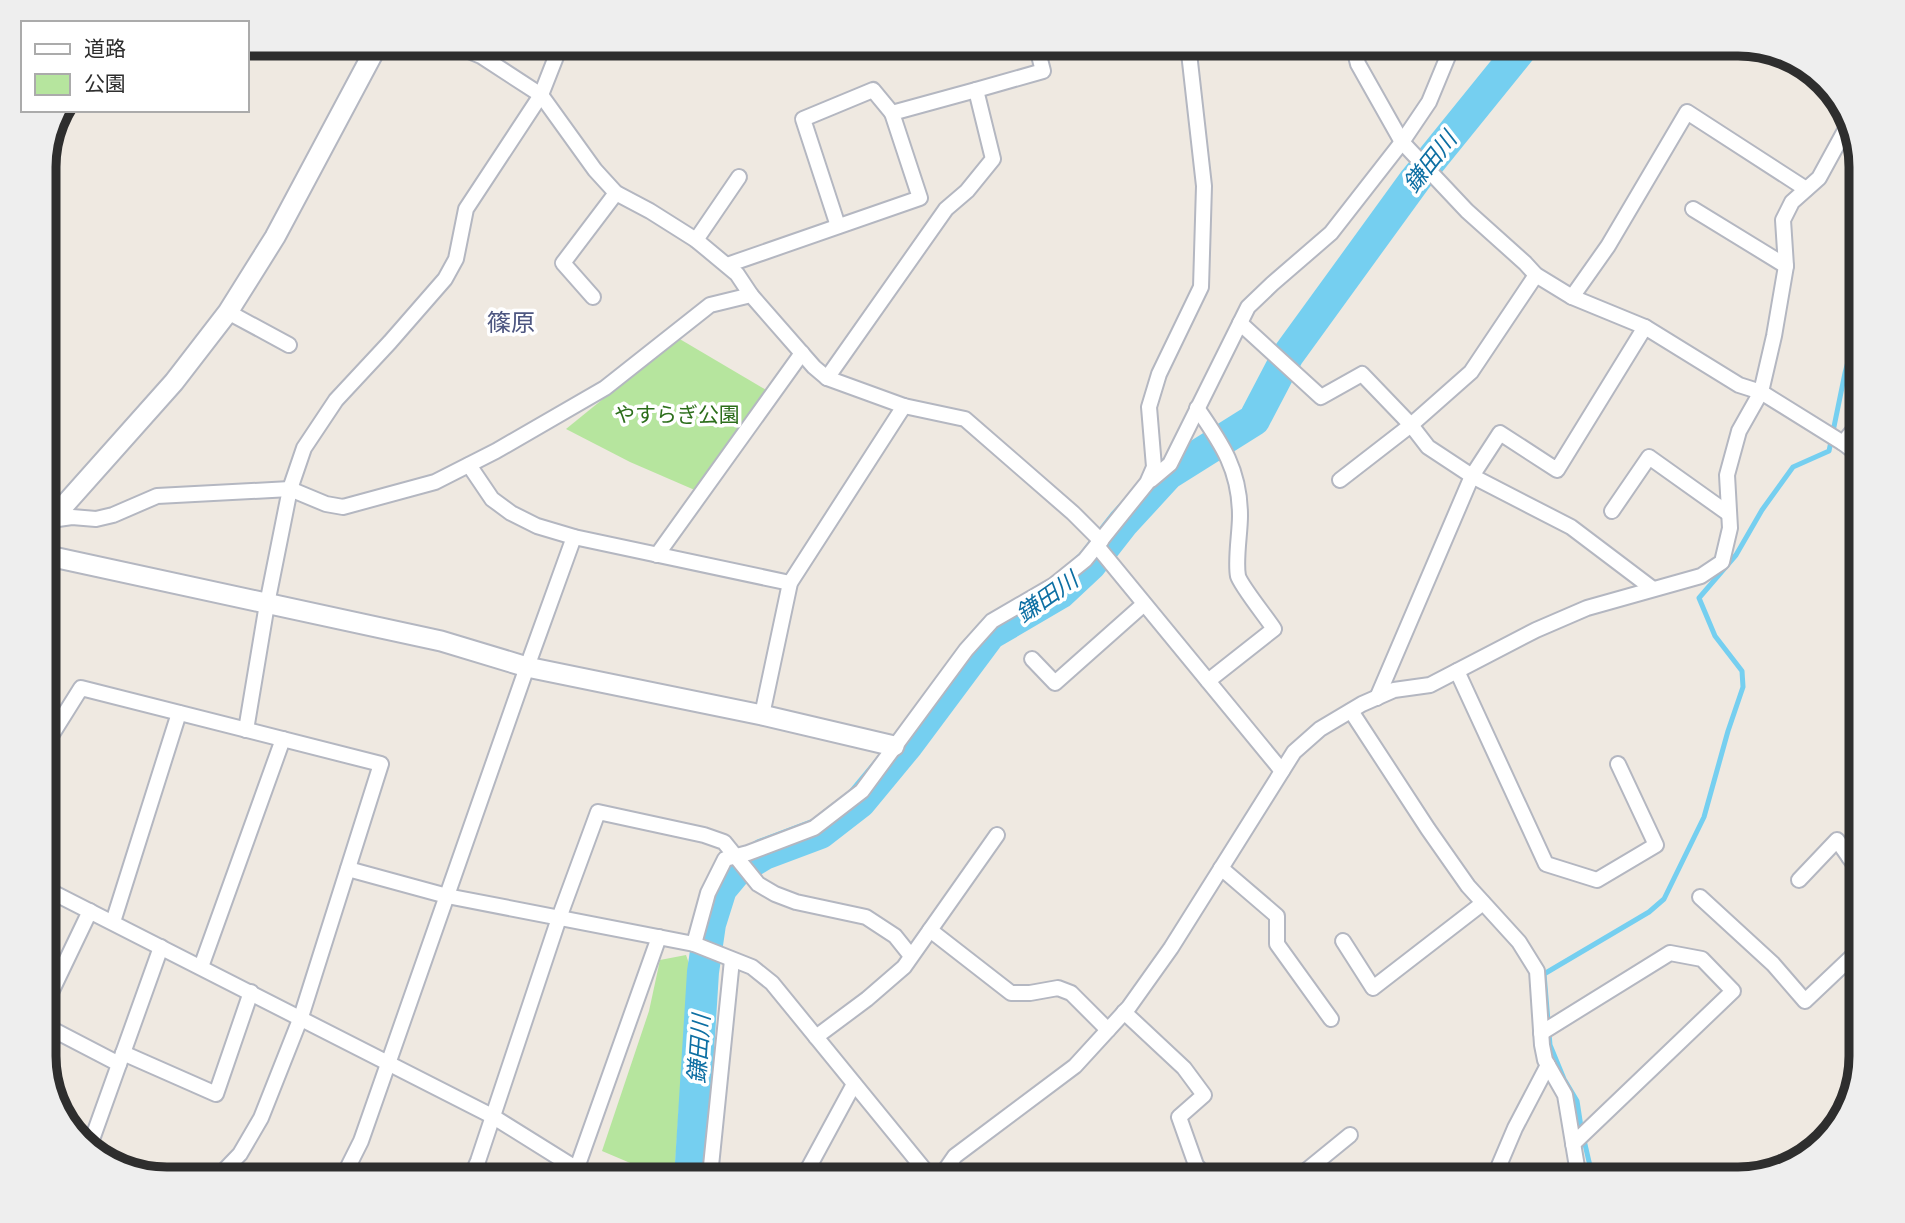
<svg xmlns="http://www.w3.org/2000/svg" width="1905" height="1223" font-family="'PT Sans Narrow','Noto Sans JP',sans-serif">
	<rect width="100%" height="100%" fill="#efe9e1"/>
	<g fill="#b6e59e">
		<path d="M 678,338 L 768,391 L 697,491 L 630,462 L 566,429 Z"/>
		<path d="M 686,955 L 694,978 L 690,1036 L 679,1107 L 675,1166 L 668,1179 L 602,1151 L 649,1011 L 660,960 Z"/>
	</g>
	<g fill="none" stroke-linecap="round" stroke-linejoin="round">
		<path stroke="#75cff0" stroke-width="5" d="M 1593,1179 L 1581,1127 L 1577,1101 L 1564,1079 L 1550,1045 L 1544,974 L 1649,912 L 1664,899 L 1704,817 L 1728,731 L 1743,687 L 1742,671 L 1715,636 L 1699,598 L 1736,555 L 1762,510 L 1793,467 L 1829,451 L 1845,373 L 1861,313"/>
		<path stroke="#75cff0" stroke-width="32" d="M 690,1179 L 703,972 L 710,924 L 721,889 L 736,871 L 764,854 L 820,833 L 860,802 L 908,744 L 990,634 L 1060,593 L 1091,564 L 1123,523 L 1168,474 L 1254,420 L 1288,355 L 1415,180 L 1525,44"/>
		<defs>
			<g id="minor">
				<path d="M 452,44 L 481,56 L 541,95 L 595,170 L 616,193 L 650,211 L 696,240 L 737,274 L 751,295"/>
				<path d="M 1353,44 L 1358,64 L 1402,142 L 1467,211 L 1525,263 L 1536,275 L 1572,297 L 1645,327 L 1739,385 L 1761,392 L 1843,443 L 1861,457"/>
				<path d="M 1693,209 L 1786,266"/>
				<path d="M 838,226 L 803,119 L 873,90 L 892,113"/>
				<path d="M 696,240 L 739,177"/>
				<path d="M 727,265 L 920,198 L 892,113 L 976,90"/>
				<path d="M 593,297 L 563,263 L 616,193"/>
				<path d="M 1572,297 L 1608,246 L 1687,112 L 1806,189"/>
				<path d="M 228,312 L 289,345"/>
				<path d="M 1240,323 L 1321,397 L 1362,374 L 1411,425 L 1428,447 L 1472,476 L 1500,433 L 1557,470 L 1645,327"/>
				<path d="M 827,378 L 946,209 L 967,191 L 993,159 L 976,90 L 1043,71 L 1036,44"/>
				<path d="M 1197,408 C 1222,444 1240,470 1240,516 C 1240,533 1235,560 1238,576 C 1241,586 1267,618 1274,629 L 1208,681"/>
				<path d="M 1843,443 L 1861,421"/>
				<path d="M 469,465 L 492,499 L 511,513 L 537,526 L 574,537 L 790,583"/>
				<path d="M 1151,480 L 1170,464 L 1248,307 L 1272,284 L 1331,233 L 1402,142 L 1429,102 L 1453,44"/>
				<path d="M 1340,480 L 1411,425 L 1471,372 L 1536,275"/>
				<path d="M 1612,511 L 1649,457 L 1729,514"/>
				<path d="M 51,520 L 72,517 L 96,519 L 113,515 L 157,496 L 290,489 L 326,504 L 343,507 L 435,482 L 496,451 L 605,388 L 710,305 L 751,295 L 814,367 L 827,378 L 904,406 L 965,419 L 1073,513 L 1101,541"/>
				<path d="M 1097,546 L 1282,771"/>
				<path d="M 657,555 L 802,353"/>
				<path d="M 1032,659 L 1055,683 L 1144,604"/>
				<path d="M 1457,671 L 1546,864 L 1597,880 L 1656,845 L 1618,764"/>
				<path d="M 1377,698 L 1472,476 L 1571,527 L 1653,589"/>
				<path d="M 1351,711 L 1428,829 L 1468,886 L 1519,942 L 1537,971 L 1542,1045 L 1545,1060 L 1565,1095 L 1579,1179"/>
				<path d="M 762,715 L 790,583 L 904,406"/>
				<path d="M 246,730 L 267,604 L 290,489 L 304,448 L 336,400 L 390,342 L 445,279 L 456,259 L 466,209 L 541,95 L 561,44"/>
				<path d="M 44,747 L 81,688 L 381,764 L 301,1017 L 261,1118 L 240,1154 L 216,1179"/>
				<path d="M 1849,857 L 1861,848"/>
				<path d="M 1221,868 L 1277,916 L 1277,944 L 1331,1019"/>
				<path d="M 348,869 L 447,896 L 694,944 L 752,967 L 772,983 L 932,1179"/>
				<path d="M 1799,880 L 1837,840 L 1861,874"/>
				<path d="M 44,888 L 492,1116 L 577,1169 L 596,1179"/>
				<path d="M 1700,897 L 1773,964 L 1805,1001 L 1861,948"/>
				<path d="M 113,922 L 179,713"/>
				<path d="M 930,930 L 1011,993 L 1030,993 L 1058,988 L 1071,993 L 1108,1030"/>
				<path d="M 1343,941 L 1373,988 L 1483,903"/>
				<path d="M 694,944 L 708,893 L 725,859 L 748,853 L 814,828 L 862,791 L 966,650 L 992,621 L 1054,585 L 1085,560 L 1147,483 L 1154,467 L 1149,407 L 1159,374 L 1201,287 L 1204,186 L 1188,44"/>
				<path d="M 201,967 L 283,739"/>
				<path d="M 44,1007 L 90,911"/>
				<path d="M 1124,1012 L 1184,1068 L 1204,1095 L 1179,1117 L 1196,1165 L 1208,1179"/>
				<path d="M 44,1025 L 119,1064"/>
				<path d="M 1541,1033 L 1670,953 L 1702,959 L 1733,991 L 1573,1144"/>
				<path d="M 816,1037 L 867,999 L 904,967 L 997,835"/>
				<path d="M 123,1053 L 216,1094 L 251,992"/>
				<path d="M 88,1147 L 106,1161"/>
				<path d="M 89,1148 L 161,947"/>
				<path d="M 342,1179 L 361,1141 L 527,667 L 574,537"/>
				<path d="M 470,1179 L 478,1161 L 559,918 L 598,812 L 704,835 L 724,842 L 758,884 L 775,894 L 796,902 L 866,917 L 895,936 L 911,956"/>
				<path d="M 573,1179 L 659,937"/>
				<path d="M 712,1179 L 711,1166 L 732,960"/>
				<path d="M 798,1179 L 809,1167 L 854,1084"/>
				<path d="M 939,1179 L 955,1156 L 1075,1066 L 1129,1007 L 1171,948 L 1294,752 L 1320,729 L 1362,704 L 1394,690 L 1430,685 L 1536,630 L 1587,608 L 1701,576 L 1722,562 L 1730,528 L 1727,475 L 1739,431 L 1761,392 L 1774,336 L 1786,266 L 1783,220 L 1792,202 L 1819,178 L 1849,123"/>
				<path d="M 1296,1179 L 1350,1135"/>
				<path d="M 1492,1179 L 1495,1175 L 1515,1128 L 1548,1065"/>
			</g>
			<g id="tertiary">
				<path d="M 44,528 L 174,382 L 228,312 L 275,237 L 378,44"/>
				<path d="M 44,555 L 441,641 L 527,667 L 762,715 L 894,746"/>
			</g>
		</defs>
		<use href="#minor" stroke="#b4b7c1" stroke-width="18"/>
		<use href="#tertiary" stroke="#b4b7c1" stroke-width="23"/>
		<use href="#minor" stroke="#fff" stroke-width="14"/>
		<use href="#tertiary" stroke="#fff" stroke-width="19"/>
	</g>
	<g text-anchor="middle" stroke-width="7" stroke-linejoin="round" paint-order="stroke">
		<g font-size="21" fill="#2c6e1b" stroke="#fff">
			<text x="677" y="422">やすらぎ公園</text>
		</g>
		<g font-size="23" font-style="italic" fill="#0d6fa3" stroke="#fff">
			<text transform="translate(1430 162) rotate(-52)" y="8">鎌田川</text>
			<text transform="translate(1047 597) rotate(-35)" y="8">鎌田川</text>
			<text transform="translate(699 1049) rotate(-86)" y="8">鎌田川</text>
		</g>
		<g font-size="24" fill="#4d5680" stroke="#fff">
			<text x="511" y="331">篠原</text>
		</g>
	</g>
	<path d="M0 0H1905V1223H0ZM167 56H1738A111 111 0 0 1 1849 167V1056A111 111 0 0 1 1738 1167H167A111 111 0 0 1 56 1056V167A111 111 0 0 1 167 56Z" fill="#eee" fill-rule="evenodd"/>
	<path fill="none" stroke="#2e2e2e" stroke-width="9" d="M167 56H1738A111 111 0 0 1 1849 167V1056A111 111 0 0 1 1738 1167H167A111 111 0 0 1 56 1056V167A111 111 0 0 1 167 56Z"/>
	<rect x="21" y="21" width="228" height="91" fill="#ffffff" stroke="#ababab" stroke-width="2"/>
	<rect x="35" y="44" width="35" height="10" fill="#ffffff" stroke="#ababab" stroke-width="2"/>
	<text x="84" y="56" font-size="21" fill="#2e2e2e">道路</text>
	<rect x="35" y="74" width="35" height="21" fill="#b6e59e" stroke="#ababab" stroke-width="2"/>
	<text x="84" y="91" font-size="21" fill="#2e2e2e">公園</text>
</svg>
